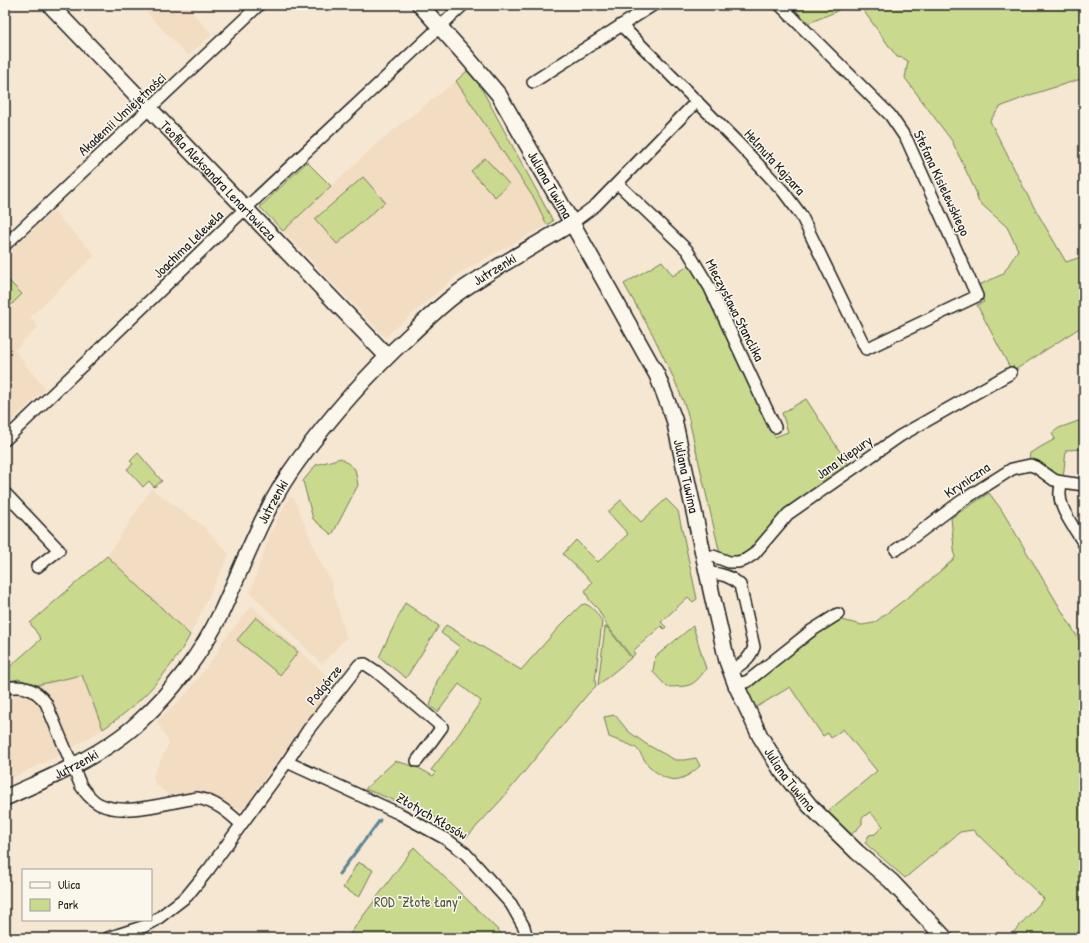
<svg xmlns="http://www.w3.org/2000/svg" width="1089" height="943" font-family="'Patrick Hand',sans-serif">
	<rect width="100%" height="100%" fill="#f6e7d3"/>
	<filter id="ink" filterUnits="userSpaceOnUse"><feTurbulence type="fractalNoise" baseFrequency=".025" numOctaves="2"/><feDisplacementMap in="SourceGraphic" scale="8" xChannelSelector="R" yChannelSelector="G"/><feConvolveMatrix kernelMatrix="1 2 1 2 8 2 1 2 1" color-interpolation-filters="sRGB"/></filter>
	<g filter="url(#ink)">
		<g fill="#f2dcc2">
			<path d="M 153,5 L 185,5 L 212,34 L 188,56 L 146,12 Z"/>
			<path d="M 456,81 L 535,200 L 547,225 L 461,272 L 385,337 L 283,231 L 381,140 Z"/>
			<path d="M 53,211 L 95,255 L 30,317 L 38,327 L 14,350 L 45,389 L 5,427 L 5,256 Z"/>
			<path d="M 151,489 L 202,525 L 229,554 L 190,635 L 107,556 Z"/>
			<path d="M 289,497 L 294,498 L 317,555 L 331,582 L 346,638 L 322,664 L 250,593 L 270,535 Z"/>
			<path d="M 252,606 L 327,676 L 332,689 L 311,715 L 244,807 L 241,809 L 234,808 L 218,797 L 203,792 L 192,792 L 169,795 L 156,785 L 153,776 L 169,743 L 157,721 L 186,694 L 215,656 L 223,641 Z"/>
			<path d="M 82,674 L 103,729 L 58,756 L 5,781 L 5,693 Z"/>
		</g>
		<g fill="#c9da8f" stroke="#727b56">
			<path d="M 790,5 L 1084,5 L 1084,78 L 1030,95 L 1000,107 L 990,121 L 1031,202 L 1066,262 L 1084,256 L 1084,325 L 1015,370 L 1013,366 L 1010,368 L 977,305 L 984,302 L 977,286 L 1003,274 L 1018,250 L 1007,227 L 978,201 L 976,192 L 952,141 L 905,78 L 908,61 L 903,58 L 897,57 L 863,10 L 855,7 L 845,5 L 835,12 L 809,23 Z"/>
			<path d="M 467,71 L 479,84 L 553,221 L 547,225 L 535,200 L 456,81 Z"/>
			<path d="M 485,158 L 509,184 L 495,197 L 471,171 Z"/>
			<path d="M 307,162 L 331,186 L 283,231 L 260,207 Z"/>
			<path d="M 363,177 L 385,202 L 337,244 L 315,219 Z"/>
			<path d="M 662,261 L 673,276 L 691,264 L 706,292 L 775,437 L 788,432 L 782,413 L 806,399 L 850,467 L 804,496 L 786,511 L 750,550 C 739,557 732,557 720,554 L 687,411 L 675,381 L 653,335 L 624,284 Z"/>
			<path d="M 5,277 L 22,294 L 5,311 Z"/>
			<path d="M 1084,419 L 1084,449 L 1066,450 L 1063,479 L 1047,471 L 1029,460 L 1030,453 L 1055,439 L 1052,433 L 1059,428 Z"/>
			<path d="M 138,453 L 162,481 L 154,487 L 149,481 L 143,487 L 127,469 L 133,464 L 130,461 Z"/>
			<path d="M 341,458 L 355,469 L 358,485 L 332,535 L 313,519 L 303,481 L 316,465 Z"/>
			<path d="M 989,493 L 1001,509 L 1081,643 L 1084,642 L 1084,938 L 1008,938 L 1044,899 L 973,830 L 960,832 L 905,878 L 865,843 L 869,835 L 875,834 L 883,826 L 870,812 L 862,818 L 862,824 L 848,838 L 824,813 L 828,811 L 877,771 L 843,729 L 831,738 L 828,733 L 823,736 L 790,687 L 755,708 L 746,688 L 808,639 L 841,620 L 862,625 L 874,623 L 929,581 L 955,558 L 951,518 Z"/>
			<path d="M 666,499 L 678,511 L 697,599 L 693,602 L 688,597 L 661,622 L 666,627 L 664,629 L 661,626 L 633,651 L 635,654 L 632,657 L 608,627 L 598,609 L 590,601 L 585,591 L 592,582 L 563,554 L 576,540 L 598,562 L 628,534 L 608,512 L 621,500 L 641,522 Z"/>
			<path d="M 107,556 L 190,635 C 178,659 153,689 132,707 C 123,715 113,722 103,729 L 82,675 L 37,685 L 18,679 L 5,682 L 5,671 L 41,639 L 30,623 Z"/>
			<path d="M 405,603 L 439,626 L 406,678 L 379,657 Z"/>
			<path d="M 585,604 C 593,607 598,614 602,622 L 595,681 L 596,686 L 587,695 L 502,799 L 466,838 L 432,815 L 365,789 L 395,761 L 417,767 L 433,776 L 436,773 L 431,770 L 456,738 L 481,701 L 459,684 L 438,712 L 430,706 L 437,681 L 460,647 L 441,633 L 446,625 L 521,670 L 561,625 L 581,605 Z"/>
			<path d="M 256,617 L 298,652 L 280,675 L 237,640 Z"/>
			<path d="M 693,626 L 706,669 C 692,688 690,686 667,687 L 653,672 L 655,657 Z"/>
			<path d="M 605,627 L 607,627 L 631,658 L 598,685 Z"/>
			<path d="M 615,715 L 628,731 L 646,744 L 675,760 L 684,760 L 696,758 L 700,766 C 681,783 669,785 649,766 C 644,761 641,752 636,748 C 628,743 618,741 609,737 L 604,717 Z"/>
			<path d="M 414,847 L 506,938 L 347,938 Z"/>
			<path d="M 358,862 L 373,870 L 359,897 L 343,888 Z"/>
		</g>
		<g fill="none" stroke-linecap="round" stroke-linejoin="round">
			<g stroke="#5a8494" stroke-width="3">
				<path d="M 369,835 L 380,820"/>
				<path d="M 339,874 L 367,837"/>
			</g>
			<defs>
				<g id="street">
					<path d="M 621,25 L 737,142 L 783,191 L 801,215 L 866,349 L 977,296 L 907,140 L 890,115 L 780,5"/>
					<path d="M 533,82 L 653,5"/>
					<path d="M 618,184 L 687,250 L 710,288 L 775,427"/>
					<path d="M 572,223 L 596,205 L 697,101"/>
					<path d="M 5,245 L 259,5"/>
					<path d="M 5,440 L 246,208 L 463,5"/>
					<path d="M 1062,482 C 1053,504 1074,526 1084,544"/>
					<path d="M 5,493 L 59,550 L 37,567"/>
					<path d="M 896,550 L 960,502 L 1012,469 L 1030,465 L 1036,467 L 1054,480 L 1062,482 L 1084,485"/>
					<path d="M 703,557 L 713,556 L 729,562 L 738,562 L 745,560 L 754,554 L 788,514 L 900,436 L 1011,373"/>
					<path d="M 707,573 C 719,573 731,576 740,585 L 754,647 C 750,659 742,664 731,671"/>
					<path d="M 736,685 L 748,681 L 811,631 L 838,614"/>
					<path d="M 5,688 C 23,685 35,688 46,703 L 81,786 C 86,793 91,800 99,804 C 126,817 168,802 197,798 C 215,801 228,812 241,824"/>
					<path d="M 287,762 L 400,814 L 446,839 L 465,853 L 511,904 L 524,927 L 527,938"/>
					<path d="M 108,938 L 145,926 L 156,920 L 187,896 L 209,869 L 287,762 L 308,730 L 359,665 L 365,664 L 377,672 L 442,727 L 417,761"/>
				</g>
				<g id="secondary">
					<path id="s1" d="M 50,5 L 387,356"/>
					<path id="s2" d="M 420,5 L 466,56 L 499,95 L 572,223 L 657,375 L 674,419 L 712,595 L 727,661 L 736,685 L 760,736 L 781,770 L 810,806 L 857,852 L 891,881 L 945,938"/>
					<path id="s3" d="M 5,798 C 28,787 51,778 73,766 C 96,754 120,740 139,722 C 172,692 202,653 221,613 C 245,561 264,507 298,461 C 331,416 368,374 409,336 C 424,322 439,307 455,295 C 492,268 534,247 572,223"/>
				</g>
			</defs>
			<use href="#street" stroke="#1c1c1c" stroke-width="14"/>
			<use href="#secondary" stroke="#1c1c1c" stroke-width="18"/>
			<use href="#street" stroke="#fbf7ec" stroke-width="11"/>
			<use href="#secondary" stroke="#fbf7ec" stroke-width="15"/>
		</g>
	</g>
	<g text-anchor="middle" stroke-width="3" stroke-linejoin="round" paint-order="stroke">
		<g font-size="14" fill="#1c1c1c" stroke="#fbf7ec">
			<text transform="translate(122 114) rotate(-43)" y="5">Akademii Umiejętności</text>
			<text transform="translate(775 162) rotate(48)" y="5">Helmuta Kajzara</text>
			<text dy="5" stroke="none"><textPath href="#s1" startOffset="243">Teofila Aleksandra Lenartowicza</textPath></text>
			<text transform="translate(942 183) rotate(65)" y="5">Stefana Kisielewskiego</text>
			<text dy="5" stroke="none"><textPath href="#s2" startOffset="223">Juliana Tuwima</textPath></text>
			<text transform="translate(188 244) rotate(-44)" y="5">Joachima Lelewela</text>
			<text dy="5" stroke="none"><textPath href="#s3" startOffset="739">Jutrzenki</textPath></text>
			<text transform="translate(735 310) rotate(63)" y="5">Mieczysława Stanclika</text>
			<text transform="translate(844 457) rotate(-35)" y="5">Jana Kiepury</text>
			<text dy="5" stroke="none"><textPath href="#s2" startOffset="547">Juliana Tuwima</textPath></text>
			<text transform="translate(967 480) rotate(-34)" y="5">Kryniczna</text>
			<text dy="5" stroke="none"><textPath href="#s3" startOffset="415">Jutrzenki</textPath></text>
			<text transform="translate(324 685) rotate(-51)" y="5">Podgórze</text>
			<text dy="5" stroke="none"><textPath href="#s3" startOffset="79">Jutrzenki</textPath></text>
			<text dy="5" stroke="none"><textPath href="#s2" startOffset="871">Juliana Tuwima</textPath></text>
			<text transform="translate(432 816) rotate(30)" y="5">Złotych Kłosów</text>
		</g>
		<g font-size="14" fill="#50553e" stroke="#fbf7ec">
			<text x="418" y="907">ROD "Złote Łany"</text>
		</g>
	</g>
	<rect width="1089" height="943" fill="none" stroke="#fbf7ec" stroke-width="20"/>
	<rect x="10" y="10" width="1069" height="923" fill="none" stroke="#1c1c1c" stroke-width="1.5" filter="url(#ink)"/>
	<rect x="22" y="869" width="130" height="52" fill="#fbf7ec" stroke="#a29f99"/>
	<rect x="30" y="882" width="20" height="6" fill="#fbf7ec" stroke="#a29f99"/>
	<text x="58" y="889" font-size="12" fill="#1c1c1c">Ulica</text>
	<rect x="30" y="899" width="20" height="12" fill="#c9da8f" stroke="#a29f99"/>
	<text x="58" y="909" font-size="12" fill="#1c1c1c">Park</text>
</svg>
